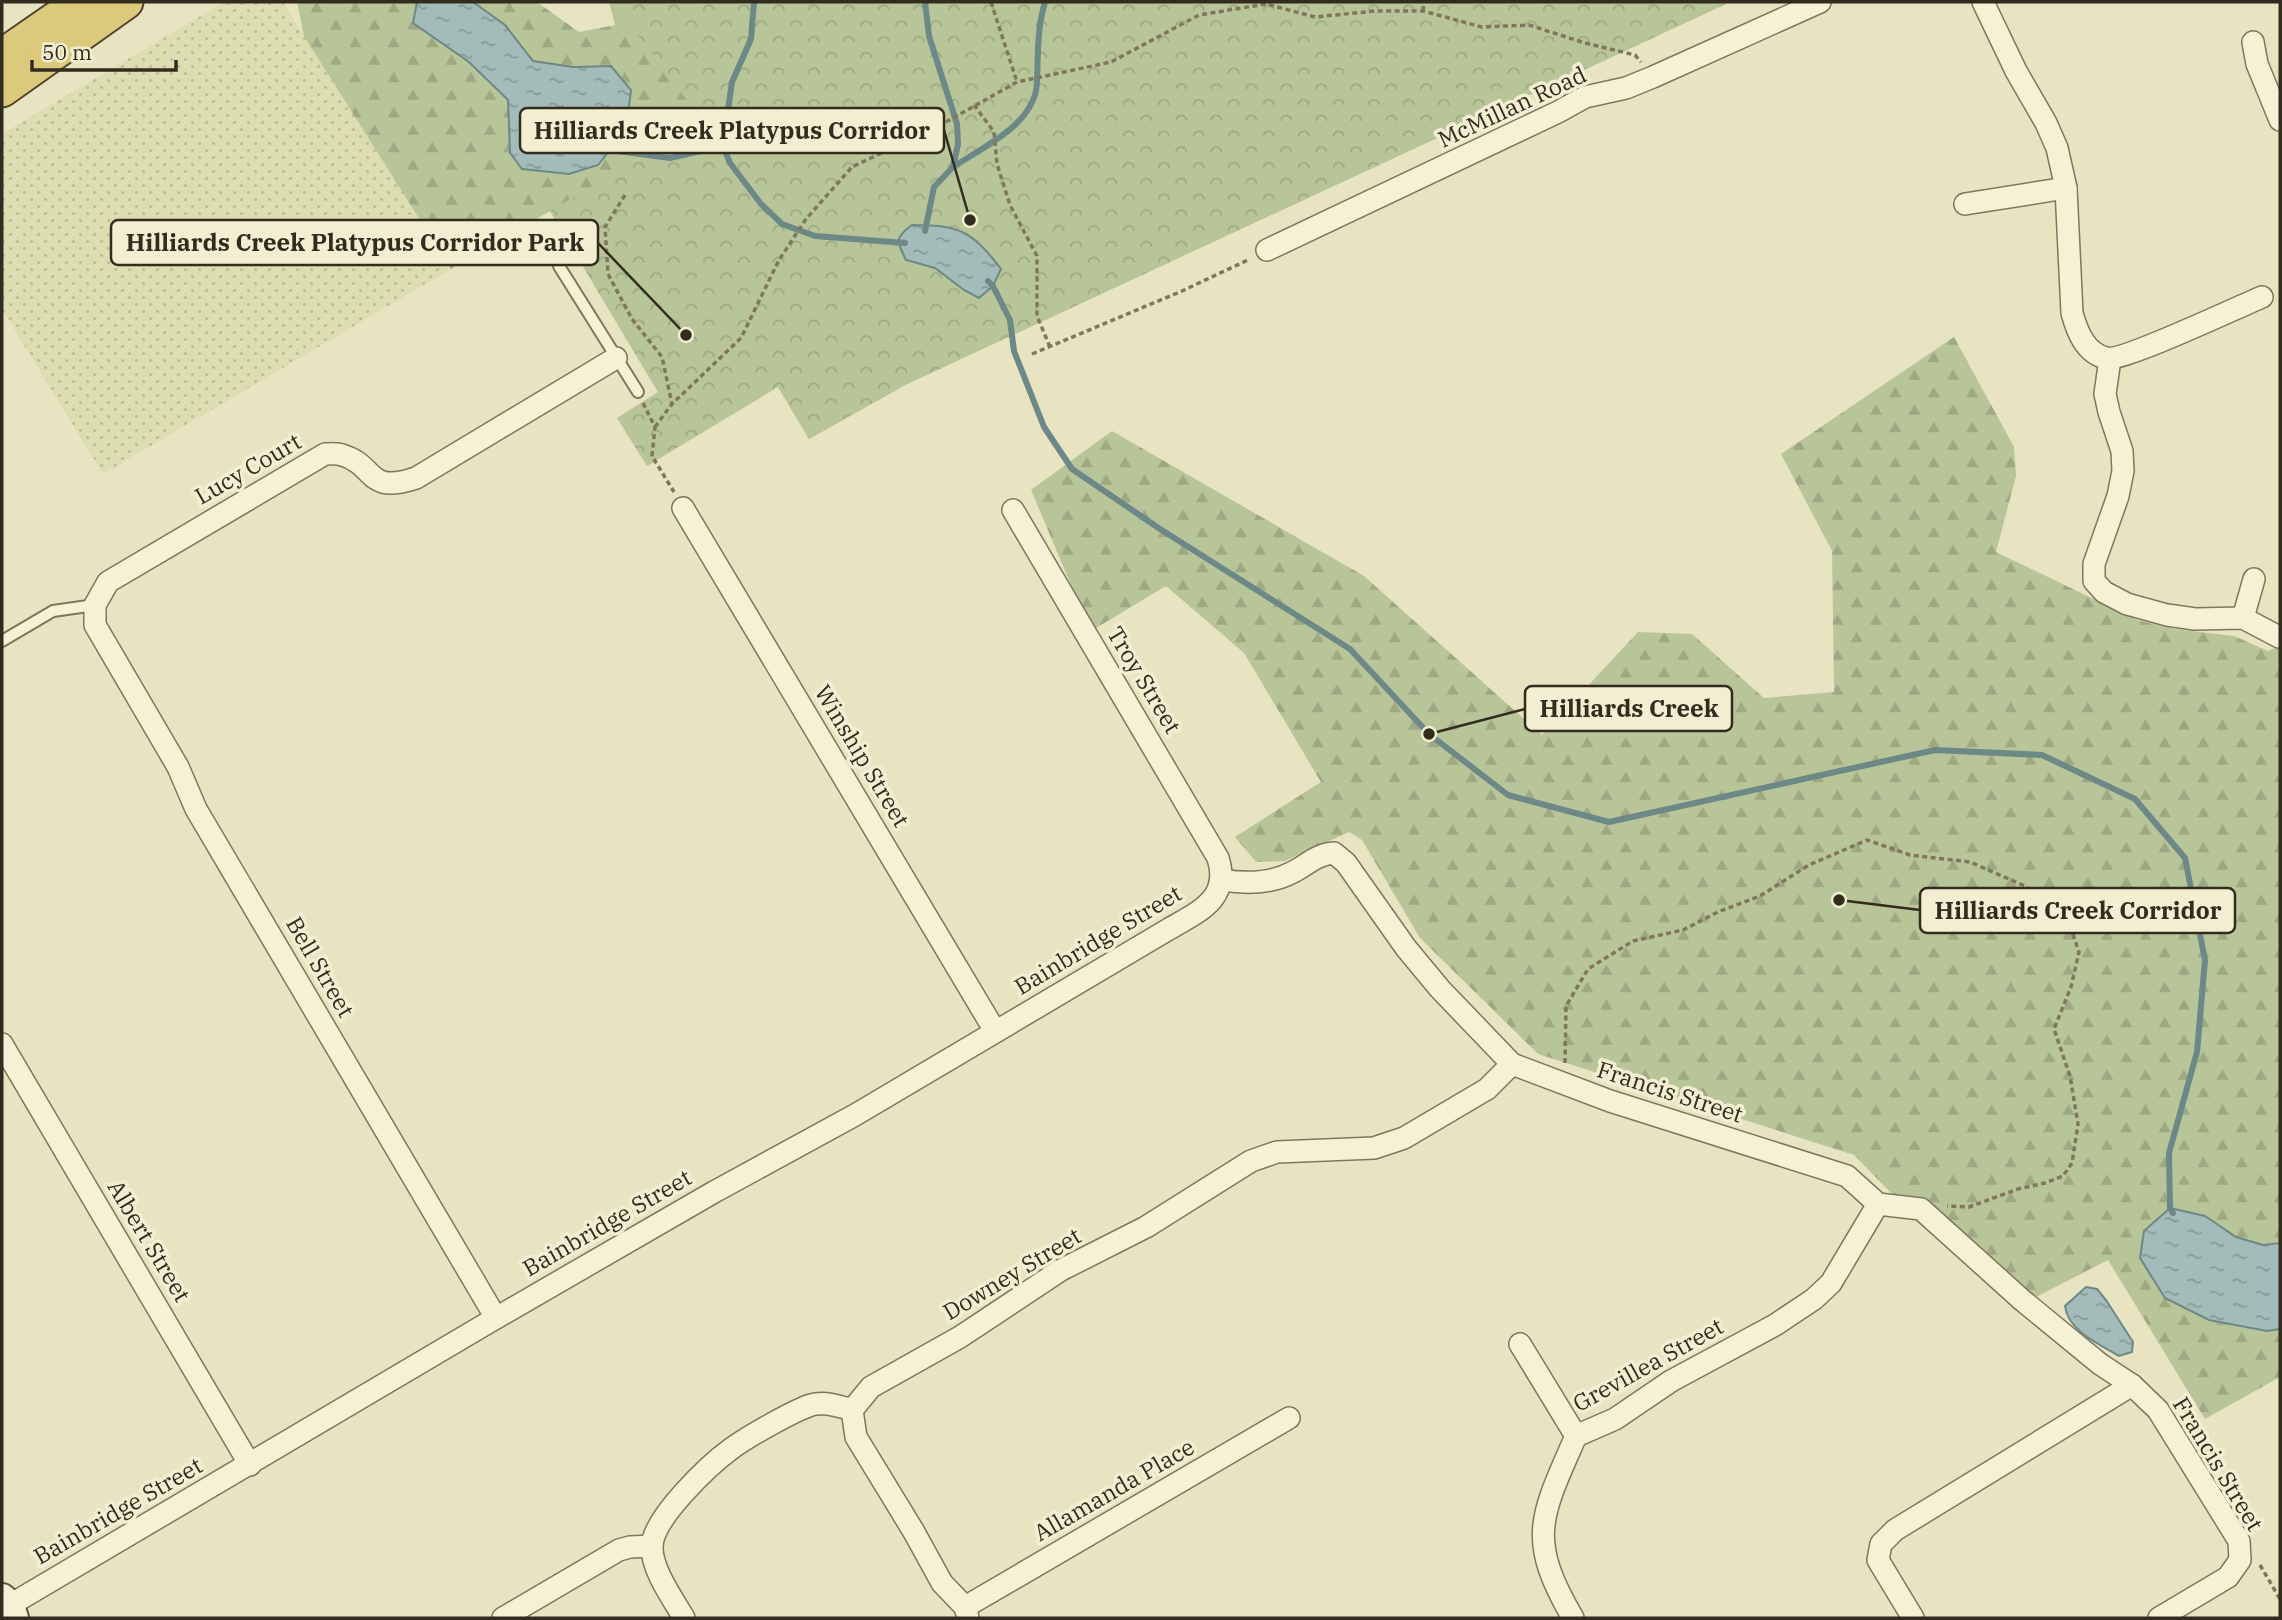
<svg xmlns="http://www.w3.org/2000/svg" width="2282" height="1620" font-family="'IBM Plex Serif',serif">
	<defs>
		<pattern id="farmland-dots" width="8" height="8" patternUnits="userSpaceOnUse" patternTransform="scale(1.75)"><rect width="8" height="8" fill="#dcddb1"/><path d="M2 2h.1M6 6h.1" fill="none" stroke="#bdbe98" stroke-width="1.8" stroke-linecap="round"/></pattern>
		<pattern id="forest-firs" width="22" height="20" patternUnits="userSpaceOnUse" patternTransform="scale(1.75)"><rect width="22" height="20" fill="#b7c598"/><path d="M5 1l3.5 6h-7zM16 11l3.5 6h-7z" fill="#9ea983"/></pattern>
		<pattern id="park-crowns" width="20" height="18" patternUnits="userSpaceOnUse" patternTransform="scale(1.75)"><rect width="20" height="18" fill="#b7c598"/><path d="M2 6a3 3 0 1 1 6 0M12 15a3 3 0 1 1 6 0" fill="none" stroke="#9ea983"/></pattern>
		<pattern id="water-ripples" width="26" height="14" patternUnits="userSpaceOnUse" patternTransform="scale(1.75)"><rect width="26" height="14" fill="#a4bcb9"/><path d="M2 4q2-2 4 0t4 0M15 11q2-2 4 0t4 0" fill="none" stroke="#869996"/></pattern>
	</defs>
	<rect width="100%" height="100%" fill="#e8e4c2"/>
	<path fill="url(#farmland-dots)" d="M 224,2 L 283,2 L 451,269 L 103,474 L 2,309 L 2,134 Z"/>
	<g fill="url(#forest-firs)">
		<path d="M 297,2 L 417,2 L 413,23 L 469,62 L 508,100 L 510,153 L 598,165 L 626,130 L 611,66 L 573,67 L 533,61 L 505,25 L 473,2 L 537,2 L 579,32 L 615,25 L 609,2 L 1730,2 L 905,385 L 809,439 L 717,284 L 700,366 L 638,420 L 658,392 L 550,211 L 451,269 L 304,36 Z"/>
		<path d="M 1954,337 L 2014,447 L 2016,476 L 1996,552 L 2137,620 L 2175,629 L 2234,636 L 2268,651 L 2280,646 L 2280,1377 L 2205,1419 L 2108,1260 L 2036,1297 L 1930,1204 L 1893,1195 L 1854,1155 L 1538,1054 L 1420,938 L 1362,840 L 1349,832 L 1285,861 L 1256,862 L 1235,837 L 1321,782 L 1244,653 L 1166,586 L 1096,628 L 1074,592 L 1031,490 L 1112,431 L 1364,576 L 1542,735 L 1638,632 L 1692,634 L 1764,698 L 1834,692 L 1832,551 L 1781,454 Z"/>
	</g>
	<path fill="url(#park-crowns)" d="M 612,2 L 1730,2 L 905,385 L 809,439 L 778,387 L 647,466 L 617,418 L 658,392 L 550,211 L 702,120 Z"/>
	<g fill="url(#water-ripples)" stroke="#6c8887" stroke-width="2">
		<path d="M 417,2 L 473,2 L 505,25 L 533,61 L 573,67 L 611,66 L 631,90 L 626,130 L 598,165 L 569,174 L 522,169 L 510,153 L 508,100 L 469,62 L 413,23 Z"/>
		<path d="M 912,225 C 960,225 972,231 1001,269 L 993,286 L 979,298 L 964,290 L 935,268 L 906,260 C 897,241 894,238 912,225 Z"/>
		<path d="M 2170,1208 L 2205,1216 L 2236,1237 L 2263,1245 L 2280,1243 L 2280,1329 L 2267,1331 L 2209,1320 L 2165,1298 L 2140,1258 L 2144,1231 Z"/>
		<path d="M 2086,1287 L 2097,1289 L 2106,1300 L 2133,1342 L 2132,1352 L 2119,1356 C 2099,1344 2068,1331 2065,1306 Z"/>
	</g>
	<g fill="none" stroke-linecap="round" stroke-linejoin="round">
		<g stroke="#6c8887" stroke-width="6">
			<path d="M 754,2 L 751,39 L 732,82 L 723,146 L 730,163 L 761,204 L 782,224 L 815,236 L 905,243"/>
			<path d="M 925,2 L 929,36 L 957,124 L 958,144 L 953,167 L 934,187 L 925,231"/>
			<path d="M 610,150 L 670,158 L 723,146"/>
			<path d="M 953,167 C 983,147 1036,124 1037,82 C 1038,55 1037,28 1045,2"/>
			<path d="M 988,281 L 993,286 L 1010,320 L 1014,351 L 1044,427 L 1072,469 L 1160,529 L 1350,649 L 1429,734 L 1508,795 L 1609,822 L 1935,750 L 2042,755 L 2135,799 L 2185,858 L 2205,960 L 2197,1052 L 2169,1153 L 2170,1208 L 2173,1213"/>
		</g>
		<defs>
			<g id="service">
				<path d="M 559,266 L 638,392"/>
				<path d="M 2,641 L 53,611 L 95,605"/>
			</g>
			<g id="minor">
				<path d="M 1983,2 L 2016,71 L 2046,123 L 2057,148 L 2066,188 L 2072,313 C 2077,331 2085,353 2106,358 C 2122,362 2238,307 2262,297"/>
				<path d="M 2253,42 L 2257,64 L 2280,120"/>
				<path d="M 1965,204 L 2066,188"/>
				<path d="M 1267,250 L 1558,112 L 1585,97 L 1626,88 L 1653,77 L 1820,2"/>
				<path d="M 2110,359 L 2105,394 L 2109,412 L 2122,451 L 2123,471 L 2118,496 L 2094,564 L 2094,581 L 2104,592 L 2127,604 L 2167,615 L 2195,619 L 2243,618 L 2279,637"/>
				<path d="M 683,508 L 995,1031"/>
				<path d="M 2243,618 L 2254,579"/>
				<path d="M 1222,880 C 1246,884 1271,884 1293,872 C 1307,865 1317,854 1334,853 L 1346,863 L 1406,948 L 1440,989 L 1512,1064 L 1610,1101 L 1847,1176 L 1878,1204 L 1921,1209 L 2022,1300 L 2100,1364 L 2132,1385 L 2158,1410 L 2239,1541 L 2240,1560 L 2228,1577 L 2159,1618"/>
				<path d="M 2,1044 L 250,1465"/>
				<path d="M 496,1318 L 196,809 L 178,767 L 95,625 L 95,605 L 108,582 L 325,454 C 330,454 337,453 342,455 C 377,465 365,495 416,478 L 616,358"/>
				<path d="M 1520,1344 L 1576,1436"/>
				<path d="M 852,1410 L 856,1437 L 914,1532 L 942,1583 L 965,1607 L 968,1618"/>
				<path d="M 10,1605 L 496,1318 L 714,1192 L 855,1115 L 1169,929 C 1198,912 1231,899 1218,858 L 1013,510"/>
				<path d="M 965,1607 L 1289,1418"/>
				<path d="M 503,1618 L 619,1550 L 630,1547 L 652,1546"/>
				<path d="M 684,1618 C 673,1599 651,1569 652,1546 C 653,1518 709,1465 731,1449 C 747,1437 793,1411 811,1405 C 824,1401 840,1406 852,1410 L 871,1387 L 960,1337 L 1061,1270 L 1146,1227 L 1251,1161 L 1277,1152 L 1374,1148 L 1404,1138 L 1487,1089 L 1512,1064"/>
				<path d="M 1573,1618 C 1526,1538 1541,1516 1576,1436 L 1615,1419 L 1671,1381 L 1775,1325 L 1814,1299 L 1831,1283 L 1878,1204"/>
				<path d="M 1913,1618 L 1878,1560 L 1881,1544 L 1895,1530 L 2132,1385"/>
			</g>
			<path id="secondary" d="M 2,1598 L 10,1605 L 14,1618"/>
			<g id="trunk">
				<path d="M 2,56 L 80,2"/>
				<path d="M 2,90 L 126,2"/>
			</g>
		</defs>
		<use href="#service" stroke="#80765b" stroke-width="14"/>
		<use href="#minor" stroke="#80765b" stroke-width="24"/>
		<use href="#secondary" stroke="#62573f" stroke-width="32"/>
		<use href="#trunk" stroke="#4e442f" stroke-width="37"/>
		<g stroke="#80765b" stroke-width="3.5" stroke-dasharray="5 3.5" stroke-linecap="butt">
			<path d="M 991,2 L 1017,82"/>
			<path d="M 1423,11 L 1424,2"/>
			<path d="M 974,105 L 994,132 L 997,164 L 1010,205 L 1037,256 L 1037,316 L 1050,347"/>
			<path d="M 625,195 L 605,227 L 608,274 L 632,319 L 662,357 L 672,404"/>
			<path d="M 1032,354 L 1182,291 L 1250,259"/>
			<path d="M 643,403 L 655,427 L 652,456 L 674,492"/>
			<path d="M 655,427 L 672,404 L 741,338 L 779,260 L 806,219 L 852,167 L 946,122 L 1017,82 L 1111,62 L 1199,15 L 1266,4 L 1315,17 L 1375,11 L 1423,11 L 1482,27 L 1529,25 L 1585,43 L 1635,55 L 1641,62"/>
			<path d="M 1565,1063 L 1566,1006 L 1588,969 L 1633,941 L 1683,930 L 1718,912 L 1760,896 L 1809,865 L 1867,840 L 1910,855 L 1970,862 L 2025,886 L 2067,917 L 2079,952 L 2071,987 L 2054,1029 L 2070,1076 L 2078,1124 L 2072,1163 L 2063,1176 L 2045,1183 L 2018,1189 L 1969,1207 L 1947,1206"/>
			<path d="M 2260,1565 L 2280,1599"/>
		</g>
		<use href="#service" stroke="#f4f1d4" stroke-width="10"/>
		<use href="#minor" stroke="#f4f1d4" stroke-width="21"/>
		<use href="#secondary" stroke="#f4f1d4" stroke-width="28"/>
		<use href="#trunk" stroke="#dcc97c" stroke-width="33"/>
	</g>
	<g text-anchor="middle" stroke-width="7" stroke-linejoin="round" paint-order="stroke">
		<g font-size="23" fill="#322b1e" stroke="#f1eed1">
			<text transform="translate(1512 107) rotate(-25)" y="8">McMillan Road</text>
			<text transform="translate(248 469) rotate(-30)" y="8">Lucy Court</text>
			<text transform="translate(1144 680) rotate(59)" y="8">Troy Street</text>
			<text transform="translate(862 756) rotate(59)" y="8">Winship Street</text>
			<text transform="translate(1098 940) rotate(-31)" y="8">Bainbridge Street</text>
			<text transform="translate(320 967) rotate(60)" y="8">Bell Street</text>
			<text transform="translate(1670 1092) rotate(18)" y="8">Francis Street</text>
			<text transform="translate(607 1223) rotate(-30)" y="8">Bainbridge Street</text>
			<text transform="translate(149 1241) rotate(59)" y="8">Albert Street</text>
			<text transform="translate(1012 1274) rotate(-31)" y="8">Downey Street</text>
			<text transform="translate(1648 1365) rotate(-29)" y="8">Grevillea Street</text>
			<text transform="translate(2218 1464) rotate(59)" y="8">Francis Street</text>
			<text transform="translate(1114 1490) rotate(-30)" y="8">Allamanda Place</text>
			<text transform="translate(118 1511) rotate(-30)" y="8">Bainbridge Street</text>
		</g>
	</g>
	<path fill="none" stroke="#322b1e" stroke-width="2.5" d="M970 220L944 130M686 335L598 243M1429 734L1525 709M1839 900L1920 910"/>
	<g fill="#322b1e" stroke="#f1eed1" stroke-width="2.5">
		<circle cx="970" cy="220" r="7"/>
		<circle cx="686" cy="335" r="7"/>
		<circle cx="1429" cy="734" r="7"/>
		<circle cx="1839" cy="900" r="7"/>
	</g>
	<g fill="#f1eed1" stroke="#322b1e" stroke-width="2.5">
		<rect x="520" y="108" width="424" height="45" rx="7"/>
		<rect x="111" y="220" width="487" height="45" rx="7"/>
		<rect x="1525" y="686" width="207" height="45" rx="7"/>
		<rect x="1920" y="888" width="315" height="45" rx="7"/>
	</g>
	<g font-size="24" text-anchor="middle" font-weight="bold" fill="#322b1e">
		<text x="732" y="139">Hilliards Creek Platypus Corridor</text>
		<text x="355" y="251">Hilliards Creek Platypus Corridor Park</text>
		<text x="1629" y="717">Hilliards Creek</text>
		<text x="2078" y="919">Hilliards Creek Corridor</text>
	</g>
	<rect width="2282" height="1620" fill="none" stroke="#322b1e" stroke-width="7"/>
	<path d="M32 60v10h144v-10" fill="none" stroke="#322b1e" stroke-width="3.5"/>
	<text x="42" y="60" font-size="21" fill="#322b1e" stroke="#f1eed1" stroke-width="5" paint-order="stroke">50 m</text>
</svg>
